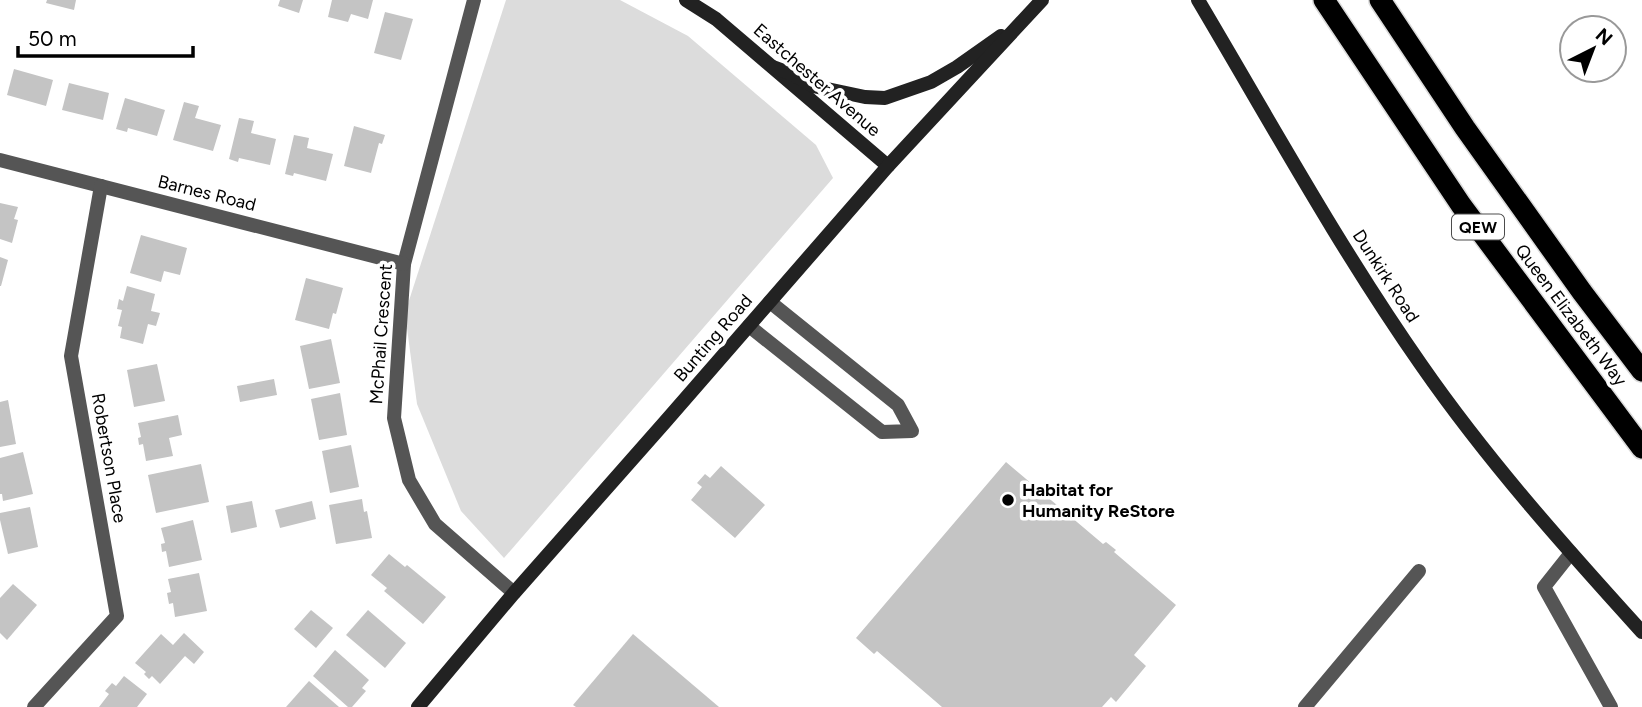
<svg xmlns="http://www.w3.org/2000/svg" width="1642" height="707" font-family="Figtree,sans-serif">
	<rect width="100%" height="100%" fill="#fff"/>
	<path fill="#dcdcdc" d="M 506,0 L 620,0 L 688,36 L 816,145 L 833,178 L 504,558 L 461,511 L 417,404 L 405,313 Z"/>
	<g fill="#c4c4c4">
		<path d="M 47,0 L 76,0 L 74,10 L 46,3 Z"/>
		<path d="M 280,0 L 303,0 L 299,13 L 278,6 Z"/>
		<path d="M 332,0 L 373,0 L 368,19 L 351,14 L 348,22 L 328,17 Z"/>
		<path d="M 385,12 L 413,19 L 401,60 L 374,53 Z"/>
		<path d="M 14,69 L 53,80 L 46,106 L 7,95 Z"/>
		<path d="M 69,83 L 109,93 L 103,120 L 62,110 Z"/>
		<path d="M 125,98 L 165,110 L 157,136 L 128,128 L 127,132 L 116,129 Z"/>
		<path d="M 184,102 L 199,106 L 195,118 L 221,125 L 213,151 L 173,140 Z"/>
		<path d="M 239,118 L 254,121 L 251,133 L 276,139 L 270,165 L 239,158 L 238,162 L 229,159 Z"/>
		<path d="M 354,126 L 385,135 L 382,144 L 379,143 L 371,173 L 344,166 Z"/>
		<path d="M 294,135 L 309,138 L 307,148 L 333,154 L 326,181 L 294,173 L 293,176 L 285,174 Z"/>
		<path d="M 0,203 L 18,207 L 14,219 L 18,220 L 12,243 L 0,239 Z"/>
		<path d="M 141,235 L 187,248 L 180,275 L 164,271 L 161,282 L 130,273 Z"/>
		<path d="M 0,257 L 8,260 L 1,286 L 0,286 Z"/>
		<path d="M 306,278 L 343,288 L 336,314 L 333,313 L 329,329 L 295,320 Z"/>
		<path d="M 127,286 L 155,294 L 151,311 L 160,313 L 156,326 L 148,324 L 143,344 L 120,338 L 122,327 L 118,326 L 122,310 L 117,309 L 119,299 L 123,301 Z"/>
		<path d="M 331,339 L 340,383 L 309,389 L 300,346 Z"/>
		<path d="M 157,364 L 165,401 L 134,407 L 127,370 Z"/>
		<path d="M 274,379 L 277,395 L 240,402 L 237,386 Z"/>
		<path d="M 340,393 L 347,435 L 319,440 L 311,399 Z"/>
		<path d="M 8,400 L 16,444 L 0,447 L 0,402 Z"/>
		<path d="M 178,415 L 182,435 L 169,438 L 173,456 L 146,461 L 143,444 L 139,445 L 138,438 L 141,437 L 138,423 Z"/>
		<path d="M 351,445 L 359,487 L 330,493 L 322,451 Z"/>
		<path d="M 23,452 L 33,494 L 3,501 L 2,494 L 0,494 L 0,458 Z"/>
		<path d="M 1006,462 L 1103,544 L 1106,542 L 1116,550 L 1114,552 L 1176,605 L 1134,655 L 1146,666 L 1116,702 L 1111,697 L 1102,707 L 942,707 L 877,651 L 874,654 L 856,638 Z"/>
		<path d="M 201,464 L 209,502 L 156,513 L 148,475 Z"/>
		<path d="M 721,466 L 765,505 L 735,538 L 691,500 L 702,487 L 697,483 L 705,474 L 710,478 Z"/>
		<path d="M 362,499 L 364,512 L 367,511 L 372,538 L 336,544 L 329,505 Z"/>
		<path d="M 252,501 L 257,527 L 231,533 L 226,506 Z"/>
		<path d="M 312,501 L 316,519 L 280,528 L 275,510 Z"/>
		<path d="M 30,507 L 38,547 L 8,554 L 0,520 L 0,513 Z"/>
		<path d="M 193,520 L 202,560 L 169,567 L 166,551 L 162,552 L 161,544 L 165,543 L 161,528 Z"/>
		<path d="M 389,554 L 405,567 L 407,565 L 446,597 L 423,624 L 384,591 L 387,588 L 371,575 Z"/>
		<path d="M 199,573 L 207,611 L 175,617 L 173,603 L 169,604 L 167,593 L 171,592 L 168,579 Z"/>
		<path d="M 13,584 L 37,605 L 7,640 L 0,633 L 0,598 Z"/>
		<path d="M 311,610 L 333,628 L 316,648 L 294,629 Z"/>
		<path d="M 368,610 L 406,643 L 385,668 L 346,635 Z"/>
		<path d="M 184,633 L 204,652 L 194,664 L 185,656 L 160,684 L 152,676 L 149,679 L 144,674 L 146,672 L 135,663 L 161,634 L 173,645 Z"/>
		<path d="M 633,634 L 719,707 L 576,707 L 573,705 Z"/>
		<path d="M 335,650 L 369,680 L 362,688 L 366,691 L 352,707 L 348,707 L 313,676 Z"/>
		<path d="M 124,676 L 147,694 L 137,707 L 99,707 L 109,694 L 105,691 L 112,683 L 116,686 Z"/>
		<path d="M 309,681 L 339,707 L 286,707 Z"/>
	</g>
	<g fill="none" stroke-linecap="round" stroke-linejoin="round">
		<defs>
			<g id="highway">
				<path d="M 1324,0 L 1461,205 L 1642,448"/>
				<path d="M 1380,0 L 1465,128 L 1582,292 L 1642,371"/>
			</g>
		</defs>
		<use href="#highway" stroke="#dbdbdb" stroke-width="24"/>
		<g stroke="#555" stroke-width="14">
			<path d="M 749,326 L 882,432 L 912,431 L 898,405 L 770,302"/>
			<path d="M 1305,707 L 1419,571"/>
		</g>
		<g stroke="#555" stroke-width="14">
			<path d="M 474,0 L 404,264 L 394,418 L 409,480 L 435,524 L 514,593"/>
			<path d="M 0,160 L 404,264"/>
			<path d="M 1571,553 L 1544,587 L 1611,707"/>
			<path d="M 34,707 L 117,616 L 71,356 L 101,186"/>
		</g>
		<g stroke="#222" stroke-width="14">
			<path d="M 686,0 L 716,19 L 888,166"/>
			<path d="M 1198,0 C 1271,123 1340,249 1422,366 C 1488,461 1565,547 1642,632"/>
			<path d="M 773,67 L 792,74 L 813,86 L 865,97 L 885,98 L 931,82 L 957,67 L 1001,36"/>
			<path d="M 418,707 L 514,593 L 665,422 L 888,166 L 1042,0"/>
		</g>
		<use href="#highway" stroke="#000" stroke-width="21"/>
	</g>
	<circle fill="#000" stroke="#fff" stroke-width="2.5" cx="1008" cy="500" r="7"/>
	<g text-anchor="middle" stroke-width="7" stroke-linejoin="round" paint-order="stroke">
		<rect fill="#fff" stroke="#4c4c4c" stroke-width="2" x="1452" y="214.5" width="52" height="25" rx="5"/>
		<g font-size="16" font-weight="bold" fill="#000">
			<text x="1478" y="233">QEW</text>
		</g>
		<g font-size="18" fill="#000" stroke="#fff">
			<text transform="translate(817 80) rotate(41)" y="6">Eastchester Avenue</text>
			<text transform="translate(207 193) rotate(14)" y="6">Barnes Road</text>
			<text transform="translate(1386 276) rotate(57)" y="6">Dunkirk Road</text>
			<text transform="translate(1571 315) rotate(53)" y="6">Queen Elizabeth Way</text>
			<text transform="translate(381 334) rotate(-86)" y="6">McPhail Crescent</text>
			<text transform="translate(713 338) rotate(-49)" y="6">Bunting Road</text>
			<text transform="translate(109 458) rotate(80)" y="6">Robertson Place</text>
		</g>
		<g font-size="18" font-weight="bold" fill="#000" stroke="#fff" text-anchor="start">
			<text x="1022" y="496">Habitat for<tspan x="1022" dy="21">Humanity ReStore</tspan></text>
		</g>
	</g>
	<g transform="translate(1593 49) rotate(42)"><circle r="33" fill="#ffffff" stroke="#999999" stroke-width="2"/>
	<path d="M0-5L12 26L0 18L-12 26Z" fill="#000000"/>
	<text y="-10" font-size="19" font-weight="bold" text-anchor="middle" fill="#000000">N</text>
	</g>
	<path d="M18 46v10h175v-10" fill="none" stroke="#000000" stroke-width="3.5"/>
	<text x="28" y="46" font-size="21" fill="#000000" stroke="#ffffff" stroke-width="5" paint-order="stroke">50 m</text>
</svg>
